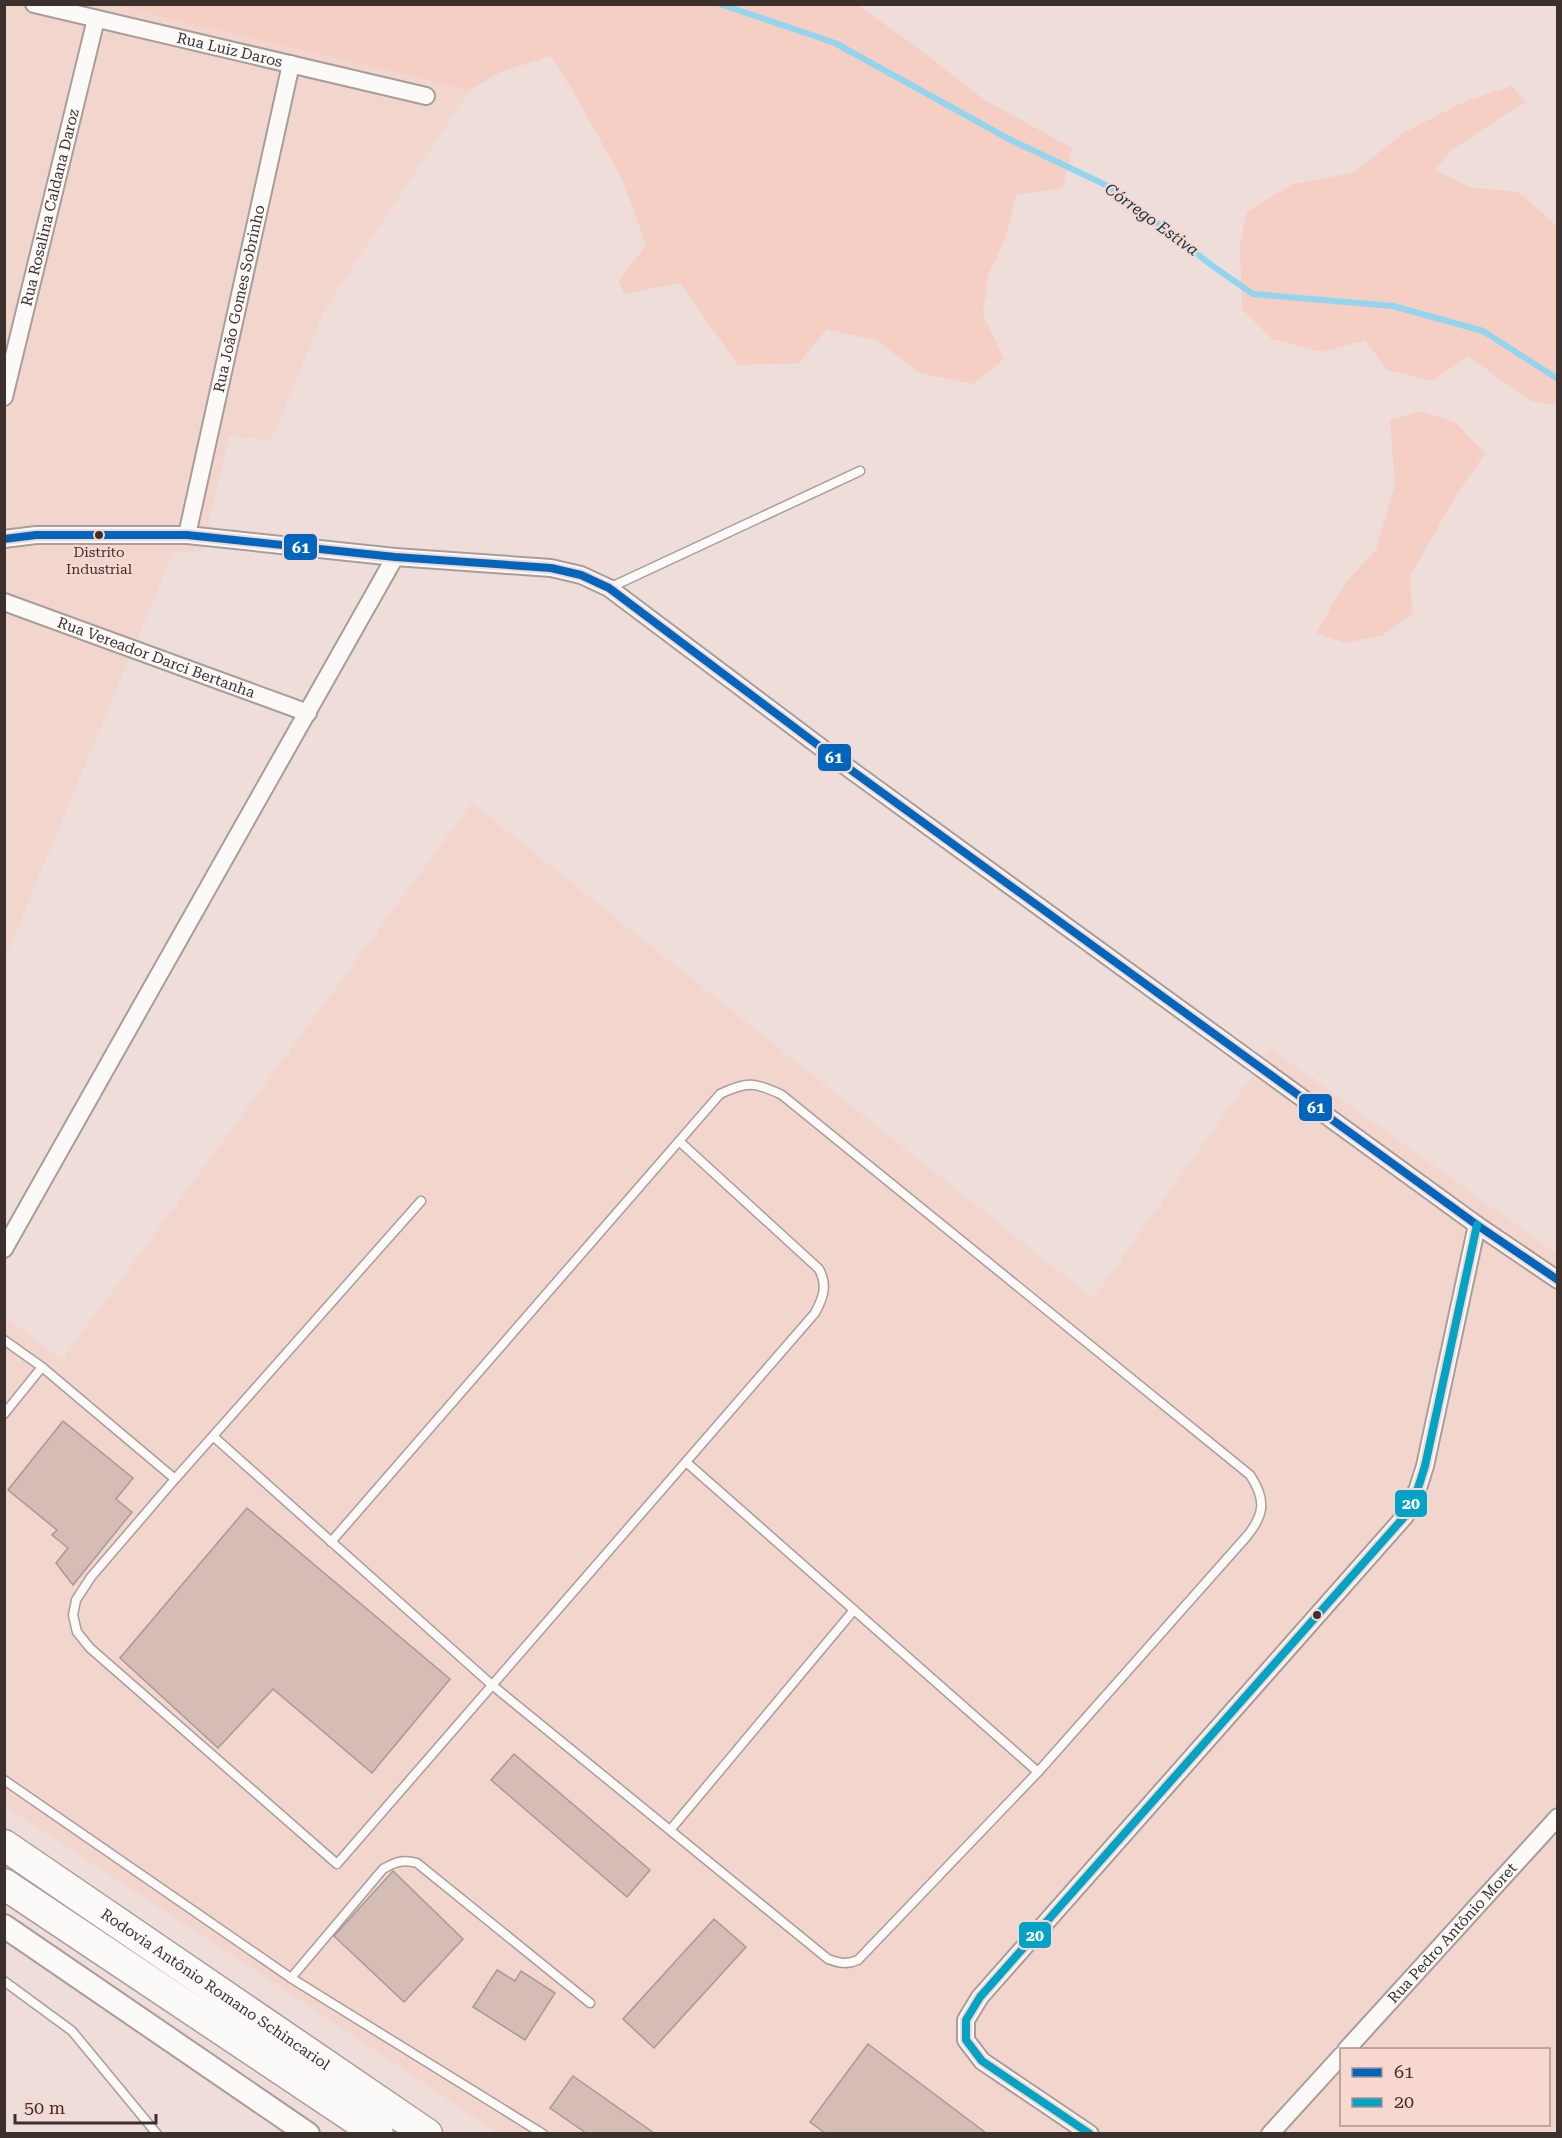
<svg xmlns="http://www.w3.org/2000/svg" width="1562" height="2138" font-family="'Roboto Serif',serif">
	<rect width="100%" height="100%" fill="#eeddd8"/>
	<g fill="#f2d5cc" fill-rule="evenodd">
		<path d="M 5,5 L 113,5 L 470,90 L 326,307 L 271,440 L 229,436 L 202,552 L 173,552 L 5,958 Z"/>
		<path d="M 472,803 L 1093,1299 L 1271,1049 L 1557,1254 L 1557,2133 L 498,2133 L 276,1984 L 5,1806 L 5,1316 L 62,1360 ZM 1342,2050 L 1548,2050 L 1548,2124 L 1342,2124 Z"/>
	</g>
	<g fill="#f5cec4">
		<path d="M 113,5 L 857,5 L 914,45 L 983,99 L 1072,148 L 1063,188 L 1016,195 L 1006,236 L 988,276 L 983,315 L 1004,359 L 973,384 L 920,373 L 878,341 L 827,329 L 799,363 L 738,365 L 680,283 L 624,294 L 619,281 L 646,245 L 623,181 L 577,98 L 551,56 L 500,72 L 470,90 Z"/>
		<path d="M 1512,86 L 1525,102 L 1451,150 L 1435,170 L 1471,188 L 1518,192 L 1557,226 L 1557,406 L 1531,401 L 1468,356 L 1432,381 L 1387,370 L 1365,340 L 1321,352 L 1272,339 L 1242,309 L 1240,244 L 1247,212 L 1293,184 L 1353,173 L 1405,132 L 1464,102 Z"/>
		<path d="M 1421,411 L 1456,423 L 1485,453 L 1455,497 L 1410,576 L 1412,613 L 1383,635 L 1345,643 L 1316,633 L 1346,582 L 1376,550 L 1395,485 L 1390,420 Z"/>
	</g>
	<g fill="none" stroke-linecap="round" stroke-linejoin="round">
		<path stroke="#93d4ee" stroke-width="6" d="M 720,4 L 835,43 L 1009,139 L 1110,187 L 1214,267 L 1253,294 L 1393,306 L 1483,331 L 1558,379"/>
	</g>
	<g fill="#d5bdb6" stroke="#a69996" stroke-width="1.5">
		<path d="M 63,1421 L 133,1478 L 116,1499 L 132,1512 L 73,1585 L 56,1563 L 68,1548 L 52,1535 L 57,1530 L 8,1490 Z"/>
		<path d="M 247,1508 L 450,1679 L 372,1773 L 273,1689 L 218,1748 L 120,1658 Z"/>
		<path d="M 514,1754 L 650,1870 L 627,1897 L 491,1780 Z"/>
		<path d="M 393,1871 L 463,1939 L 404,2002 L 334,1936 Z"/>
		<path d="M 714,1919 L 746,1947 L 654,2048 L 623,2019 Z"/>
		<path d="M 497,1970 L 515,1981 L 521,1971 L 555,1993 L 525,2040 L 473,2007 Z"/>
		<path d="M 868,2044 L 986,2133 L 825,2133 L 810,2122 Z"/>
		<path d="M 573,2076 L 654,2133 L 586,2133 L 550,2108 Z"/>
	</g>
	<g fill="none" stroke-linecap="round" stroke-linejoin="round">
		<defs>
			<g id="lane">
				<path d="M 609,588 L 860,471"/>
				<path d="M 4,1340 L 42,1367 L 175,1479 L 421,1201"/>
				<path d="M 4,1414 L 42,1367"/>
				<path d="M 214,1437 L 492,1685 L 828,1959 C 839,1963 847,1965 858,1960 L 1038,1772 L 1247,1536 C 1265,1514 1266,1499 1250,1475 L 782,1095 C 755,1082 747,1081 720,1094 L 331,1542"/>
				<path d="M 686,1462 L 1038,1772"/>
				<path d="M 175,1479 L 91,1577 L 76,1600 L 73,1615 L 77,1632 L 90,1648 L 337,1864 L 815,1313 C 823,1298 828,1286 819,1269 L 679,1141"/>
				<path d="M 4,1780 L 291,1978 L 543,2134"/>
				<path d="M 671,1829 L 854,1610"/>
				<path d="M 291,1978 L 383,1869 C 395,1862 403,1859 417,1863 L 590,2003"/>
				<path d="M 4,1981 L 72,2031 L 157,2134"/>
			</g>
			<g id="street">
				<path id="s1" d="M 34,4 L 426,96"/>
				<path id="s2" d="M 4,397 L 96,19"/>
				<path id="s3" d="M 187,535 L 291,64"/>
				<path d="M 4,539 L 36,535 L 187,535 L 395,557 L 551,568 L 581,575 L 609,588 L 851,770 L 1477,1225 L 1558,1280"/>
				<path id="s4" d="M 4,602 L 308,713"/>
				<path d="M 4,1249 L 395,557"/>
				<path id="s5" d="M 1346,2050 L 1558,1817"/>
				<path d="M 1090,2134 L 982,2061 L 966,2040 L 966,2020 L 980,1997 L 1405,1516 L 1418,1488 L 1425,1466 L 1477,1225"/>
				<path d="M 1270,2134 L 1342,2055"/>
			</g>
			<path id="secondary" d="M 4,1926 L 308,2134"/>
			<g id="highway">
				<path id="s6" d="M 4,1845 L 427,2134"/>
				<path d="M 4,1884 L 378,2134"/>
			</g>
		</defs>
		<use href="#lane" stroke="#a99d99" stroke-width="11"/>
		<use href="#street" stroke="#a99d99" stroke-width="20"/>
		<use href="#secondary" stroke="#a99d99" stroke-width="26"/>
		<use href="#highway" stroke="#a99d99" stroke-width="33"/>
		<use href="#lane" stroke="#fcfaf9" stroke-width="8"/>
		<use href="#street" stroke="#fcfaf9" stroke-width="16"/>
		<use href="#secondary" stroke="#fcfaf9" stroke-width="22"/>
		<use href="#highway" stroke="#fcfaf9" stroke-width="30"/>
		<defs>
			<path id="bus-1" d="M 4,539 L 36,535 L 187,535 L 395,557 L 551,568 L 581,575 L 609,588 L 851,770 L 1477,1225 L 1558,1280"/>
			<path id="bus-2" d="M 1090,2134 L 982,2061 L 966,2040 L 966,2020 L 980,1997 L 1405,1516 L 1418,1488 L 1425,1466 L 1477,1225"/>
		</defs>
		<use href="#bus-1" stroke="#f7d7cf" stroke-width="12"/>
		<use href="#bus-2" stroke="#f7d7cf" stroke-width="12"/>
		<use href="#bus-1" stroke="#0065bd" stroke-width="8"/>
		<use href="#bus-2" stroke="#03a3c6" stroke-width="8"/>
	</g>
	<g fill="#3c302d" stroke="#f7d7cf" stroke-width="2">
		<circle cx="99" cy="535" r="5"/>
		<circle cx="1317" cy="1615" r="5"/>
	</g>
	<g text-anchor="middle" stroke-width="4.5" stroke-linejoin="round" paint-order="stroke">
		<g font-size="14" fill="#3c302d" stroke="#f7d7cf">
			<text x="99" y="557">Distrito<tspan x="99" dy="17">Industrial</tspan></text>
		</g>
		<g font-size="15" fill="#3c302d" stroke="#f7d7cf">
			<text dy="5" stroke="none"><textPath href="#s1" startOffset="201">Rua Luiz Daros</textPath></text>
			<text dy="5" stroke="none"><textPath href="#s2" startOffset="195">Rua Rosalina Caldana Daroz</textPath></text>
			<text dy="5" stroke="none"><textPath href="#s3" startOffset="242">Rua João Gomes Sobrinho</textPath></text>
			<text dy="5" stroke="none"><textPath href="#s4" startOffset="162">Rua Vereador Darci Bertanha</textPath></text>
			<text dy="5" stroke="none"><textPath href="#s5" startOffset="158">Rua Pedro Antônio Moret</textPath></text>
			<text dy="5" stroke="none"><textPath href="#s6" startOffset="256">Rodovia Antônio Romano Schincariol</textPath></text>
		</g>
		<g font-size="16" font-style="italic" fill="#093848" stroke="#f7d7cf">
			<text transform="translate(1152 219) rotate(36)" y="6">Córrego Estiva</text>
		</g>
	</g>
	<g stroke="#f7d7cf" stroke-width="2">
		<rect x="283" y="533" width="35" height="28" rx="6" fill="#0065bd"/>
		<rect x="817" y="743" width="35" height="29" rx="6" fill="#0065bd"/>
		<rect x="1298" y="1093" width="35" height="29" rx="6" fill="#0065bd"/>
		<rect x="1394" y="1489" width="34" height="29" rx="6" fill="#03a3c6"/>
		<rect x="1018" y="1921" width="34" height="28" rx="6" fill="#03a3c6"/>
	</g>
	<g font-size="16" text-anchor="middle" font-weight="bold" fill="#fff">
		<text x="301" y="553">61</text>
		<text x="834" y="763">61</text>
		<text x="1316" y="1113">61</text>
		<text x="1411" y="1509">20</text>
		<text x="1035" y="1941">20</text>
	</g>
	<rect width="1562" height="2138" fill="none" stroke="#3c302d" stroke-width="12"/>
	<rect x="1340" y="2048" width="210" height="78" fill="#f7d7cf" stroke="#ac948e" stroke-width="1.5"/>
	<rect x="1352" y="2068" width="30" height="9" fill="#0065bd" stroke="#ac948e" stroke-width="1.5"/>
	<text x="1394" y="2078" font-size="18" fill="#3c302d">61</text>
	<rect x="1352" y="2098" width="30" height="9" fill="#03a3c6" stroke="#ac948e" stroke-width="1.5"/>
	<text x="1394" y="2108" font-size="18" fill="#3c302d">20</text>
	<path d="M15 2114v9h141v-9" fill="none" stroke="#3c302d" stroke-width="3"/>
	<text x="24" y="2114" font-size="18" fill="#3c302d" stroke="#f7d7cf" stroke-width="4.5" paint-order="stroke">50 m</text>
</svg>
